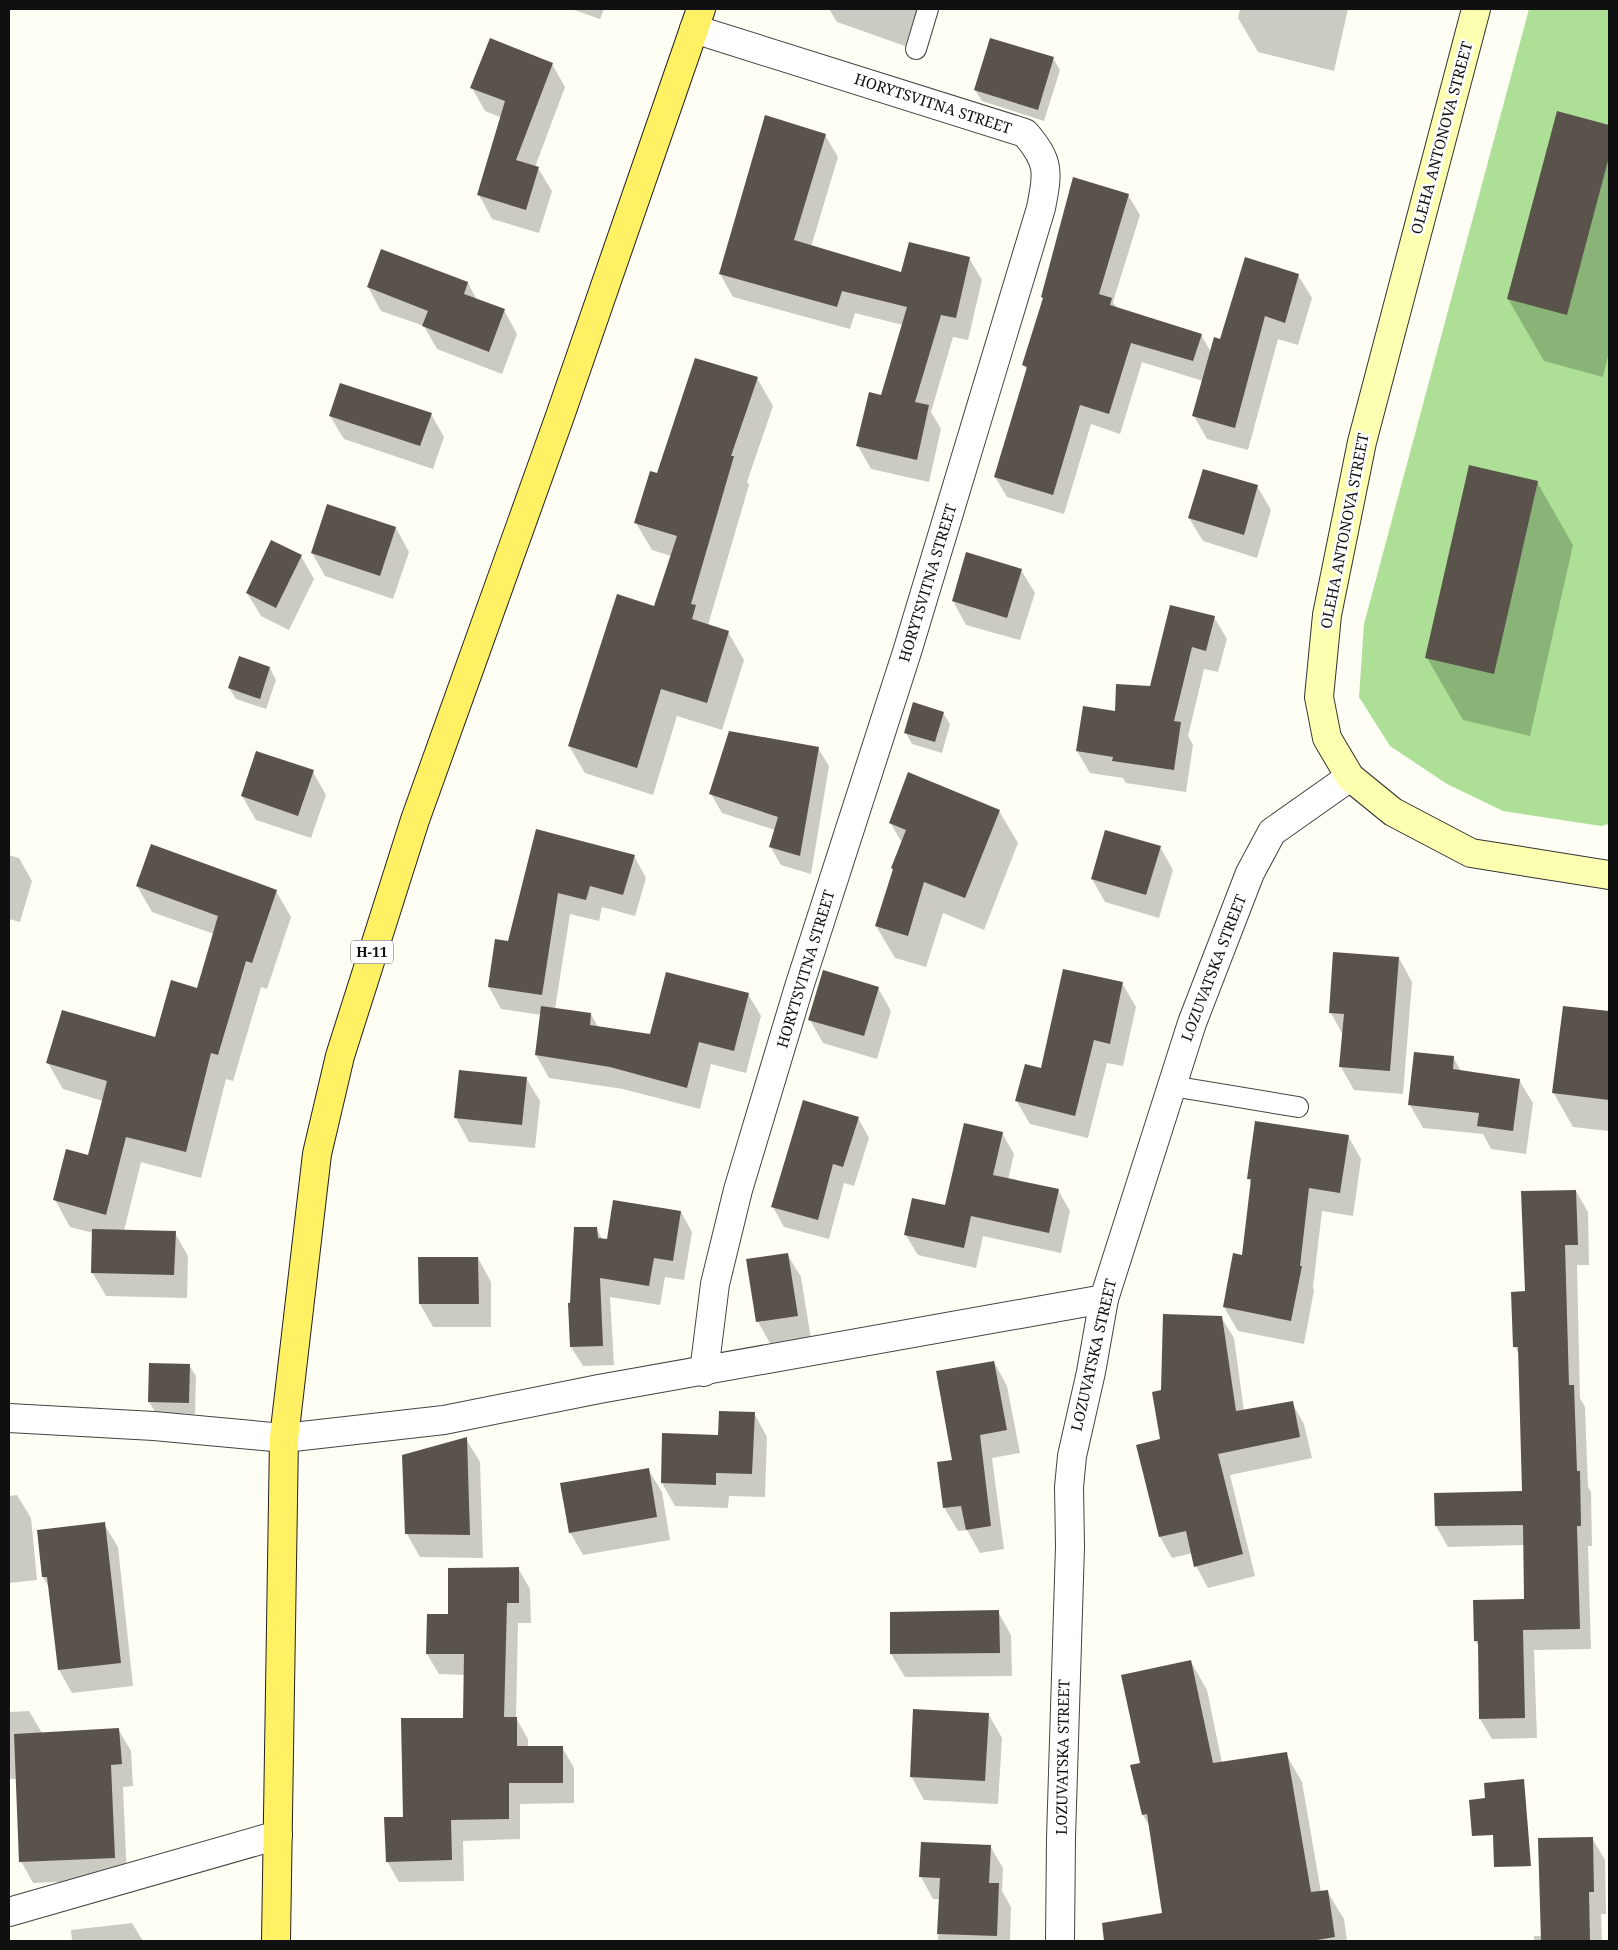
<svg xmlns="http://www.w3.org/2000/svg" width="1618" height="1950" font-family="'Noto Serif',serif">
	<rect width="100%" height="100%" fill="#fffef4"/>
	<path fill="#ade096" d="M 1529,9 L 1609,9 L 1609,824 L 1601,826 L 1503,811 L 1447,784 L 1390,746 L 1359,697 L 1364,624 Z"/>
	<g fill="#0003">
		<path d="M 571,9 L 604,9 L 600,19 Z"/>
		<path d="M 829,9 L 917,9 L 905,46 L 837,22 Z"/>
		<path d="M 1240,9 L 1348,9 L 1334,71 L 1258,52 L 1238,18 Z"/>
		<path d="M 1053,58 L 1060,70 L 1044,121 L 982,101 L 975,90 Z"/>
		<path d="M 552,64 L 565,87 L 535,167 L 538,168 L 552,191 L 539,233 L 492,219 L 479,195 L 502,118 L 485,111 L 472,88 Z"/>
		<path d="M 1558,112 L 1609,126 L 1609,352 L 1603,377 L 1544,361 L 1508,299 Z"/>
		<path d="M 825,135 L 838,157 L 811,247 L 902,274 L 969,258 L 982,280 L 968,340 L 953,337 L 931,412 L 941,429 L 929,482 L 871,469 L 858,446 L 882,396 L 903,325 L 855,313 L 850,329 L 733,297 L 720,274 Z"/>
		<path d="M 1128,195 L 1140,215 L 1113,302 L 1117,308 L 1201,335 L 1211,352 L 1298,275 L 1312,298 L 1298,345 L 1278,339 L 1248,450 L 1207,439 L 1194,416 L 1203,381 L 1142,362 L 1120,434 L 1091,424 L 1064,514 L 1007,497 L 995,477 L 1027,371 L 1024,365 L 1044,300 L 1042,297 Z"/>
		<path d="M 468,283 L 477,300 L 504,310 L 517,334 L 502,374 L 437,349 L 424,326 L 381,311 L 368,287 Z"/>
		<path d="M 757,378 L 773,406 L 747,482 L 749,485 L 708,625 L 728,632 L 744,660 L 722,730 L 677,716 L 653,795 L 585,773 L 569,746 L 654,608 L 671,556 L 652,550 L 636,523 L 658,475 Z"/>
		<path d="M 431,414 L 444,437 L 433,469 L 344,439 L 330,416 Z"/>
		<path d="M 1537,482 L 1573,545 L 1530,736 L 1463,720 L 1427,658 Z"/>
		<path d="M 1257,486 L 1271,510 L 1257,558 L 1203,541 L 1189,518 Z"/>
		<path d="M 328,506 L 396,528 L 409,552 L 393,599 L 325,576 L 312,553 Z"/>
		<path d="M 301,556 L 314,579 L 289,630 L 261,616 L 247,593 Z"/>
		<path d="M 1021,570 L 1035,593 L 1020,640 L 966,625 L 953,601 Z"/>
		<path d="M 1214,617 L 1227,639 L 1218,672 L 1204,669 L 1188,736 L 1193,745 L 1186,792 L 1126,783 L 1123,778 L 1090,773 L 1077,751 L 1116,713 L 1151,687 Z"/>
		<path d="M 270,668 L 276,680 L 266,709 L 236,699 L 229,688 Z"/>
		<path d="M 943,713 L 950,724 L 942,753 L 912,744 L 906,733 Z"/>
		<path d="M 818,748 L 829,766 L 811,874 L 781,865 L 770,846 L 775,830 L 722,813 L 711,794 Z"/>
		<path d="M 313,772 L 326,795 L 311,838 L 256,820 L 242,796 Z"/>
		<path d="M 999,811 L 1018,843 L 984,930 L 943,913 L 926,967 L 895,958 L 876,926 L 894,871 L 892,868 L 902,843 L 890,822 Z"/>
		<path d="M 537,830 L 634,856 L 646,878 L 635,916 L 602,907 L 599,921 L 570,914 L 555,1009 L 591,1014 L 598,1027 L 651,1035 L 748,994 L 761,1016 L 746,1073 L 711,1064 L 700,1109 L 623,1089 L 549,1078 L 536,1055 L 542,1015 L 501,1009 L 489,987 L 509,942 Z"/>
		<path d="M 1160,847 L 1173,870 L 1159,918 L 1105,902 L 1092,879 Z"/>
		<path d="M 9,855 L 19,858 L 32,881 L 20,922 L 9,919 Z"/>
		<path d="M 137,886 L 276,891 L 291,917 L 267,989 L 261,987 L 233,1081 L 226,1079 L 201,1178 L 141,1162 L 124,1231 L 175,1233 L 188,1256 L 187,1298 L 106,1296 L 92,1272 L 93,1233 L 70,1227 L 55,1200 L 89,1157 L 103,1101 L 63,1089 L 48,1063 L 155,1039 L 198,989 L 214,934 L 152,912 Z"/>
		<path d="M 1399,958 L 1412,982 L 1403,1094 L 1354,1090 L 1341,1067 L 1343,1035 L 1331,1013 Z"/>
		<path d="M 1122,983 L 1136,1007 L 1123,1066 L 1107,1063 L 1088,1138 L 1030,1124 L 1016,1100 Z"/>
		<path d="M 878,988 L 891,1011 L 877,1059 L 823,1043 L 810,1020 Z"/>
		<path d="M 1564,1007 L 1609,1013 L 1609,1131 L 1573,1127 L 1553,1092 Z"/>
		<path d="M 1453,1057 L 1461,1071 L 1519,1080 L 1533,1103 L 1526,1154 L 1491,1149 L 1483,1134 L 1423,1128 L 1410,1105 Z"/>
		<path d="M 460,1072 L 526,1078 L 540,1101 L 535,1148 L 469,1142 L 456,1118 Z"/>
		<path d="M 858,1118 L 869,1138 L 854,1186 L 844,1183 L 829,1239 L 784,1227 L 773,1207 Z"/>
		<path d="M 1002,1133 L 1014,1154 L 1008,1180 L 1058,1190 L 1070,1211 L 1061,1253 L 983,1236 L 976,1268 L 918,1255 L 905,1234 L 946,1206 Z"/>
		<path d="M 1348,1136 L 1361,1159 L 1353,1216 L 1322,1211 L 1313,1287 L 1314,1290 L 1304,1344 L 1238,1331 L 1224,1307 L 1234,1254 L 1243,1256 L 1252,1185 L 1248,1178 Z"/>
		<path d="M 1576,1191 L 1588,1212 L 1589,1265 L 1577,1265 L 1580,1398 L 1585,1407 L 1588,1487 L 1591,1492 L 1592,1546 L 1588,1546 L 1591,1649 L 1534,1650 L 1537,1738 L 1492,1739 L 1480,1719 L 1480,1648 L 1475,1641 L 1525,1600 L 1524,1545 L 1448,1547 L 1436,1526 L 1435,1495 L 1523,1492 L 1520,1356 L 1515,1347 L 1526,1293 Z"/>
		<path d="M 681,1212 L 692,1232 L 684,1280 L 665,1277 L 660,1305 L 610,1297 L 614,1365 L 583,1366 L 571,1347 L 596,1228 L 603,1240 L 608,1240 Z"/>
		<path d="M 787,1254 L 801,1277 L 811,1339 L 771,1345 L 758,1322 L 747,1260 Z"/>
		<path d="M 478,1258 L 491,1282 L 491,1327 L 433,1327 L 420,1304 Z"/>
		<path d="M 1221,1317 L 1234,1338 L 1244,1411 L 1292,1403 L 1304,1424 L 1312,1458 L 1230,1475 L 1255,1576 L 1208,1588 L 1196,1566 L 1193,1553 L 1172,1558 L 1160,1537 L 1162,1392 Z"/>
		<path d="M 994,1362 L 1007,1386 L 1020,1453 L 992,1458 L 1004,1549 L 980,1553 L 967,1530 L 958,1531 L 944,1507 L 954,1461 Z"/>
		<path d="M 189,1365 L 196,1376 L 195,1414 L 156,1413 L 149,1402 Z"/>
		<path d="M 754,1413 L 767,1437 L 765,1497 L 729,1496 L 728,1508 L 675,1506 L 662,1483 L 719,1436 Z"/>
		<path d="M 466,1439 L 480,1462 L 483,1558 L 420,1557 L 407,1534 Z"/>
		<path d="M 648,1469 L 662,1492 L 670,1540 L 583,1555 L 570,1532 Z"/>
		<path d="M 17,1495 L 31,1518 L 37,1580 L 9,1583 L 9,1496 Z"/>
		<path d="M 104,1524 L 118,1547 L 133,1686 L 72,1693 L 59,1670 L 50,1589 L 43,1577 Z"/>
		<path d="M 518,1568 L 530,1589 L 531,1623 L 518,1623 L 516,1718 L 528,1739 L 528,1747 L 562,1747 L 574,1768 L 574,1803 L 520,1804 L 520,1839 L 463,1841 L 464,1881 L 399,1882 L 387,1861 L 404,1818 L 465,1719 L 465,1675 L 439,1674 L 427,1654 L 450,1615 Z"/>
		<path d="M 998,1612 L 1011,1635 L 1012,1676 L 905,1677 L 891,1654 Z"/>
		<path d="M 1191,1662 L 1207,1690 L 1222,1763 L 1286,1754 L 1302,1782 L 1321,1892 L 1327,1891 L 1344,1919 L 1347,1941 L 1110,1941 L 1107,1923 L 1164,1914 L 1151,1829 L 1143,1815 L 1141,1764 Z"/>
		<path d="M 29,1711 L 42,1733 L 118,1729 L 131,1751 L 133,1786 L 123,1787 L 127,1879 L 33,1883 L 21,1861 L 17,1779 L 9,1779 L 9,1712 Z"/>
		<path d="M 989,1715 L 1002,1738 L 998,1804 L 924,1800 L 911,1776 Z"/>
		<path d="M 1592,1838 L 1605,1860 L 1606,1914 L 1601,1914 L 1602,1941 L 1534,1941 L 1534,1936 L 1542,1936 Z"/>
		<path d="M 990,1846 L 1003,1868 L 1002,1891 L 1011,1907 L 1010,1941 L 938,1941 L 940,1899 L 933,1899 L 921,1877 Z"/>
		<path d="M 132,1923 L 143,1941 L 72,1941 L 71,1930 Z"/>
	</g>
	<g fill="#5a534b">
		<path d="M 490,38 L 553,63 L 516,160 L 539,167 L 526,210 L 477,195 L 505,101 L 470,88 Z"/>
		<path d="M 990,38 L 1054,57 L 1038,110 L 974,90 Z"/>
		<path d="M 1557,111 L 1609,125 L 1609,157 L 1567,315 L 1507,299 Z"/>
		<path d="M 765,115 L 826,134 L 794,240 L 901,272 L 909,242 L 970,257 L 956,318 L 941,315 L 915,402 L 929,405 L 917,460 L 856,446 L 869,392 L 881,395 L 907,307 L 842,291 L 837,307 L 719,274 Z"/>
		<path d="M 1073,177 L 1129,194 L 1099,294 L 1112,298 L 1110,305 L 1202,334 L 1193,361 L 1131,343 L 1109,414 L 1080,405 L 1053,495 L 994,477 L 1027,367 L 1022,365 L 1043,298 L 1041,297 Z"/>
		<path d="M 381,249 L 468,282 L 464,294 L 505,309 L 489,352 L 422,326 L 428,311 L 367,287 Z"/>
		<path d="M 1245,257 L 1299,274 L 1285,323 L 1265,316 L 1235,428 L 1192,416 L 1214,337 L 1220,339 Z"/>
		<path d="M 695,358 L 758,377 L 731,456 L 734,456 L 691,604 L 696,605 L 692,619 L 729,631 L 707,703 L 661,689 L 637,768 L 568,746 L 617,594 L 654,606 L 677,536 L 634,523 L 650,471 L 657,473 Z"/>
		<path d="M 340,383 L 432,413 L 420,446 L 329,416 Z"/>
		<path d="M 1469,465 L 1538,481 L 1494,674 L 1425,658 Z"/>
		<path d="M 1203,469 L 1258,485 L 1244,535 L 1188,518 Z"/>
		<path d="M 327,504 L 396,527 L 380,576 L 311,553 Z"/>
		<path d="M 271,540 L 302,555 L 276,608 L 246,593 Z"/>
		<path d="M 966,552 L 1022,569 L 1007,618 L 952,601 Z"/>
		<path d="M 1170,605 L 1215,616 L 1206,651 L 1192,647 L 1174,721 L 1181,722 L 1174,770 L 1112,761 L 1113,757 L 1076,751 L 1083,706 L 1115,711 L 1116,684 L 1150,686 Z"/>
		<path d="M 239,656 L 270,667 L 260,699 L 228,688 Z"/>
		<path d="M 913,702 L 944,712 L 935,742 L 904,733 Z"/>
		<path d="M 729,731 L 819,747 L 800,856 L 769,847 L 778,817 L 709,794 Z"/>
		<path d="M 256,751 L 314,770 L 298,816 L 241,796 Z"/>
		<path d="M 908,772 L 1000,810 L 965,898 L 924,882 L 908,936 L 875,926 L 893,869 L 891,868 L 906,830 L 889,823 Z"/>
		<path d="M 536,829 L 635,855 L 623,895 L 590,886 L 586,900 L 558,893 L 542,995 L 488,987 L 495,939 L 508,941 Z"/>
		<path d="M 1105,830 L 1161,846 L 1146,895 L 1091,879 Z"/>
		<path d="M 151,844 L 277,890 L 252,963 L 246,961 L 218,1055 L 211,1053 L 186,1152 L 126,1137 L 106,1215 L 53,1200 L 66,1149 L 88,1155 L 107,1081 L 46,1063 L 62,1010 L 155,1037 L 171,980 L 197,988 L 218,916 L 136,886 Z"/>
		<path d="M 1333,952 L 1399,957 L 1390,1071 L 1339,1067 L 1344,1014 L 1329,1013 Z"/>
		<path d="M 1063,969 L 1123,982 L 1110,1044 L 1094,1040 L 1075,1116 L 1015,1101 L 1025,1064 L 1041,1068 Z"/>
		<path d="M 823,970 L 879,987 L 864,1036 L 808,1020 Z"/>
		<path d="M 666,972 L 749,993 L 734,1051 L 699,1042 L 687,1088 L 610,1067 L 535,1055 L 541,1006 L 591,1013 L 590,1025 L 650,1034 Z"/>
		<path d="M 1563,1006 L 1609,1011 L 1609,1100 L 1552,1093 Z"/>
		<path d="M 1414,1052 L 1454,1056 L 1453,1069 L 1520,1079 L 1513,1131 L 1477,1126 L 1479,1113 L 1408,1105 Z"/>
		<path d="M 459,1070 L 527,1077 L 522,1125 L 454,1118 Z"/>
		<path d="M 803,1100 L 859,1117 L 843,1167 L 833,1164 L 818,1220 L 771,1207 Z"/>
		<path d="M 1255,1121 L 1349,1135 L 1340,1193 L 1309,1188 L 1300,1266 L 1302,1266 L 1291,1321 L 1223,1307 L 1233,1253 L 1242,1255 L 1251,1179 L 1247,1179 Z"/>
		<path d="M 964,1123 L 1003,1132 L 993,1175 L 1059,1189 L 1049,1233 L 971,1216 L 964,1248 L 904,1235 L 912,1198 L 945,1205 Z"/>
		<path d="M 1576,1190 L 1578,1245 L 1565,1245 L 1569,1385 L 1574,1385 L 1577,1471 L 1580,1471 L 1581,1526 L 1577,1526 L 1580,1629 L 1523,1630 L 1525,1718 L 1479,1719 L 1478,1641 L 1474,1641 L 1473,1600 L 1524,1599 L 1523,1525 L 1435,1526 L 1434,1493 L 1522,1491 L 1518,1347 L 1513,1347 L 1511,1292 L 1525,1291 L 1521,1191 Z"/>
		<path d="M 613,1200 L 681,1211 L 673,1261 L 654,1258 L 649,1286 L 600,1278 L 603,1346 L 570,1347 L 568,1303 L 570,1303 L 574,1227 L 597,1227 L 598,1238 L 607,1239 Z"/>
		<path d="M 92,1229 L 176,1231 L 174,1275 L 91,1273 Z"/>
		<path d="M 788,1253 L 798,1316 L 756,1322 L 746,1259 Z"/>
		<path d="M 418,1257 L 478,1257 L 479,1304 L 419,1304 Z"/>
		<path d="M 1163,1314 L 1222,1316 L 1236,1411 L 1293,1401 L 1300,1437 L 1218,1454 L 1243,1554 L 1194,1567 L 1186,1531 L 1159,1537 L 1136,1445 L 1160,1439 L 1152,1392 L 1161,1390 Z"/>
		<path d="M 994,1361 L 1007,1430 L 980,1435 L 991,1526 L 966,1530 L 961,1506 L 943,1508 L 937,1462 L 952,1460 L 936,1371 Z"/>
		<path d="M 149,1363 L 190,1364 L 189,1403 L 148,1402 Z"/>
		<path d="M 719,1411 L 755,1412 L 752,1474 L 716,1473 L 716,1485 L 661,1483 L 662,1433 L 718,1435 Z"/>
		<path d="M 467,1437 L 470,1535 L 405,1534 L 402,1455 Z"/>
		<path d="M 649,1468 L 657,1517 L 569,1533 L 560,1483 Z"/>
		<path d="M 105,1522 L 121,1663 L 58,1670 L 47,1577 L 42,1577 L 37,1530 Z"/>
		<path d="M 519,1567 L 519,1603 L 507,1603 L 504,1717 L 517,1717 L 517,1746 L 563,1746 L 563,1783 L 509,1783 L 509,1819 L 451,1820 L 452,1860 L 386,1862 L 384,1817 L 403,1817 L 401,1718 L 463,1718 L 464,1654 L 426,1654 L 427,1614 L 448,1614 L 448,1568 Z"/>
		<path d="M 999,1610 L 1000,1653 L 890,1654 L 890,1612 Z"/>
		<path d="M 1191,1660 L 1213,1763 L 1287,1752 L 1311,1892 L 1328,1890 L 1335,1937 L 1311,1941 L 1104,1941 L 1102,1923 L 1162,1913 L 1147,1814 L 1142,1815 L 1130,1765 L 1140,1763 L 1121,1675 Z"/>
		<path d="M 913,1709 L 989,1713 L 985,1781 L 910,1777 Z"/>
		<path d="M 119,1728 L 122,1764 L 111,1765 L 115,1858 L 19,1862 L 14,1734 Z"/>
		<path d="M 1524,1779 L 1531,1866 L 1494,1867 L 1493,1835 L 1472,1836 L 1469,1800 L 1485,1798 L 1484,1783 Z"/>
		<path d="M 1593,1837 L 1594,1892 L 1589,1892 L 1590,1941 L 1541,1941 L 1538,1838 Z"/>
		<path d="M 921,1842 L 991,1845 L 989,1883 L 999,1883 L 997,1936 L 937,1934 L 940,1878 L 919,1877 Z"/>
	</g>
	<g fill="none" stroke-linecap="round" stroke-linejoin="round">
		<defs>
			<g id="service">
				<path d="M 916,49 L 928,9"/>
				<path d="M 1172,1086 L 1298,1107"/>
			</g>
			<g id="minor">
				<path d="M 694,29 L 1025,133 C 1050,162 1048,172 1041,208 L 907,652 L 799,987 L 738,1190 L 715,1284 L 704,1372"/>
				<path d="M 9,1418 L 154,1426 L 284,1438 L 444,1420 L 599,1389 L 1104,1299"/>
				<path d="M 9,1912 L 278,1835"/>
				<path d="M 1060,1941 L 1061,1838 L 1070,1546 L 1069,1487 L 1072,1456 L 1091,1372 L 1104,1299 L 1192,1023 L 1250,873 L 1272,832 L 1350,777"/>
			</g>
			<path id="secondary" d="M 1476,9 L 1362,442 L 1327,615 L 1319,697 L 1327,738 L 1350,777 L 1393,812 L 1471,853 L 1609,875"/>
			<path id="primary" d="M 276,1941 L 284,1438 L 317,1154 L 340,1056 L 415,820 L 560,416 L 701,9"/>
		</defs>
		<use href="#service" stroke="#434343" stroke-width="22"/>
		<use href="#minor" stroke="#434343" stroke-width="30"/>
		<use href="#secondary" stroke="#323232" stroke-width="30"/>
		<use href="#primary" stroke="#212121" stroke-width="30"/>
		<use href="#service" stroke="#fff" stroke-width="20"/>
		<use href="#minor" stroke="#fff" stroke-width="28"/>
		<use href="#secondary" stroke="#fcffaf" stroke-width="28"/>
		<use href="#primary" stroke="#fff064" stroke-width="28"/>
	</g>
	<g text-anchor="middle" stroke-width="5" stroke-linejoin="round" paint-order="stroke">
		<rect fill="#fff" stroke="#585858" stroke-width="1" x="351" y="940.5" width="42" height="23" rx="4"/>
		<g font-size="14" font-weight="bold" fill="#101010">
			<text x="372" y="957">Н-11</text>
		</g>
		<g font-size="15" fill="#101010" stroke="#fff">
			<text transform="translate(933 104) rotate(18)" y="5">HORYTSVITNA STREET</text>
			<text transform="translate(1442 138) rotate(-75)" y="5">OLEHA ANTONOVA STREET</text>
			<text transform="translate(1345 531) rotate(-79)" y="5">OLEHA ANTONOVA STREET</text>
			<text transform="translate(928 583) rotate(-73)" y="5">HORYTSVITNA STREET</text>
			<text transform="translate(1214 968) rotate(-69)" y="5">LOZUVATSKA STREET</text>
			<text transform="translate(806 969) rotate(-73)" y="5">HORYTSVITNA STREET</text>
			<text transform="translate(1094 1355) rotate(-77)" y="5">LOZUVATSKA STREET</text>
			<text transform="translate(1063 1757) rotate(-89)" y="5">LOZUVATSKA STREET</text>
		</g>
	</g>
	<rect width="1618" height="1950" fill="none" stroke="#101010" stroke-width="20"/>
</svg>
